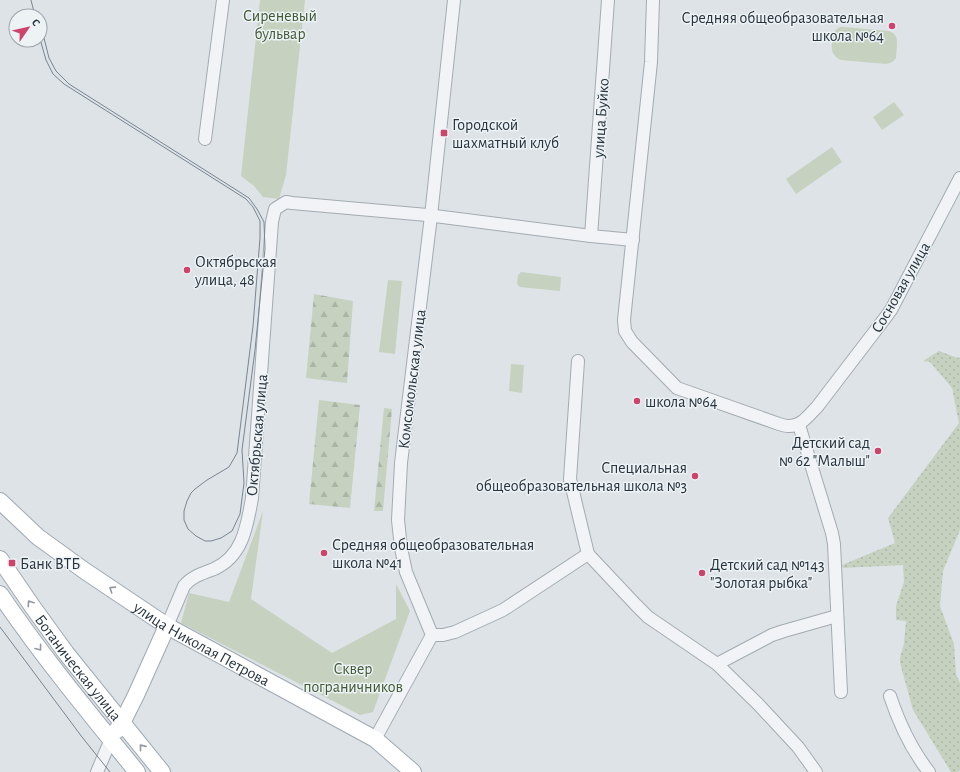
<svg xmlns="http://www.w3.org/2000/svg" width="960" height="772" font-family="'Alegreya Sans',sans-serif">
	<defs>
		<pattern id="grass-dots" width="8" height="8" patternUnits="userSpaceOnUse"><rect width="8" height="8" fill="#c6d2bf"/><path d="M2 2h.1M6 6h.1" fill="none" stroke="#aab5a5" stroke-width="1.8" stroke-linecap="round"/></pattern>
		<pattern id="forest-firs" width="22" height="20" patternUnits="userSpaceOnUse"><rect width="22" height="20" fill="#c6d2bf"/><path d="M5 1l3.5 6h-7zM16 11l3.5 6h-7z" fill="#aab5a5"/></pattern>
	</defs>
	<rect width="100%" height="100%" fill="#dee3e8"/>
	<path fill="url(#grass-dots)" d="M 939,351 L 958,358 L 960,357 L 960,530 L 943,571 L 940,606 L 954,644 L 956,674 L 960,683 L 960,771 L 957,772 L 951,772 L 913,710 L 900,663 L 900,658 L 904,643 L 906,621 L 896,620 L 896,606 L 904,582 L 903,565 L 843,568 L 842,565 L 895,543 L 888,518 L 959,423 L 952,388 L 930,362 L 923,361 Z"/>
	<g fill="url(#forest-firs)">
		<path d="M 314,294 L 353,301 L 347,383 L 306,378 Z"/>
		<path d="M 319,400 L 360,405 L 350,508 L 309,504 Z"/>
		<path d="M 384,408 L 392,409 L 383,511 L 374,511 Z"/>
	</g>
	<g fill="#c6d2bf">
		<path d="M 260,0 L 305,0 L 286,175 L 279,199 L 263,197 L 254,186 L 241,176 Z"/>
		<path d="M 840,27 L 844,27 L 889,31 C 891,32 894,33 895,35 C 899,39 896,53 896,58 C 893,62 891,63 886,64 L 841,60 C 837,58 833,55 832,50 C 831,47 833,34 835,31 C 837,29 838,28 840,27 Z"/>
		<path d="M 894,102 L 904,115 L 882,130 L 873,117 Z"/>
		<path d="M 832,147 L 842,162 L 796,194 L 786,179 Z"/>
		<path d="M 521,272 L 561,277 L 560,291 L 520,287 L 517,284 L 518,275 Z"/>
		<path d="M 388,280 L 402,281 L 395,354 L 379,352 Z"/>
		<path d="M 511,364 L 524,365 L 522,393 L 509,391 Z"/>
		<path d="M 263,511 L 251,599 L 332,653 L 396,619 L 396,584 L 410,611 L 373,712 L 360,715 L 181,623 L 189,593 L 229,602 Z"/>
	</g>
	<g fill="none" stroke-linecap="round" stroke-linejoin="round">
		<defs>
			<g id="minor">
				<path d="M 653,0 L 651,62 L 624,320 L 625,331 L 632,342 L 677,388 L 779,424 C 782,425 785,426 788,426 C 801,427 809,415 817,407 L 882,322 L 891,310 L 960,178"/>
				<path d="M 205,139 L 223,0"/>
				<path d="M 591,236 L 608,0"/>
				<path d="M 578,361 L 570,479 L 588,554"/>
				<path d="M 799,425 L 832,533 L 834,544 L 841,692"/>
				<path d="M 167,626 L 184,586 C 191,577 203,573 214,569 C 243,556 247,526 252,498 L 272,222 L 275,209 L 286,202 L 292,203 L 427,215 L 591,236 L 633,240"/>
				<path d="M 432,635 L 443,635 L 455,632 L 503,610 L 588,554 L 636,605 L 648,617 L 717,664 L 772,635 L 784,631 L 837,616"/>
				<path d="M 717,664 L 758,704 L 798,747 L 816,772"/>
				<path d="M 890,696 C 899,723 911,749 929,772"/>
				<path d="M 375,739 L 432,635 L 406,572 L 401,548 L 398,520 L 401,463 L 431,216 L 454,0"/>
				<path d="M 97,772 L 111,739"/>
			</g>
			<g id="major">
				<path id="s1" d="M 0,501 L 38,537 L 85,571 L 167,626 L 375,739 L 413,772"/>
				<path id="s2" d="M 0,559 L 32,606 L 66,653 L 162,772"/>
				<path d="M 0,594 C 42,656 90,714 137,772"/>
				<path d="M 117,730 L 122,723 L 136,695 L 167,626"/>
			</g>
		</defs>
		<use href="#minor" stroke="#a3abb2" stroke-width="14"/>
		<use href="#major" stroke="#9ea9b3" stroke-width="18"/>
		<use href="#minor" stroke="#f1f3f6" stroke-width="12"/>
		<use href="#major" stroke="#fff" stroke-width="16"/>
		<g stroke="#788591" stroke-width="1">
			<path d="M 31,0 L 35,16"/>
			<path d="M 40,22 L 49,58 L 56,71 L 69,84 L 249,198 L 257,209 L 264,222 L 265,249 L 255,350 L 242,450 L 244,483 L 240,514 L 232,531 L 221,538 L 211,541 L 205,541 L 196,536 L 188,529 L 184,520 L 184,511 L 187,501 L 191,493 L 195,489 L 207,480 L 229,467 L 237,453 L 253,326 L 260,238 L 260,221 L 253,207 L 246,199 L 64,84 L 53,74 L 46,60 L 40,39"/>
			<path d="M 0,627 L 82,737 L 110,772"/>
		</g>
	</g>
	<defs><path id="oneway-chevron" d="M-2-3.5L2.5 0L-2 3.5" fill="none" stroke-width="1.6" stroke-linecap="round" stroke-linejoin="round"/></defs>
	<g stroke="#93999e">
		<use href="#oneway-chevron" transform="translate(112 589) rotate(-147)"/>
		<use href="#oneway-chevron" transform="translate(30 603) rotate(-124)"/>
		<use href="#oneway-chevron" transform="translate(39 648) rotate(53)"/>
		<use href="#oneway-chevron" transform="translate(142 747) rotate(-129)"/>
	</g>
	<g fill="#cd436b" stroke="#edf2f5" stroke-width="1.5">
		<circle cx="892" cy="26" r="4"/>
		<rect x="440" y="129" width="8" height="8" rx="2"/>
		<circle cx="187" cy="270" r="4"/>
		<circle cx="637" cy="401" r="4"/>
		<circle cx="878" cy="451" r="4"/>
		<circle cx="695" cy="476" r="4"/>
		<circle cx="324" cy="553" r="4"/>
		<rect x="8" y="559" width="8" height="8" rx="2"/>
		<circle cx="702" cy="573" r="4"/>
	</g>
	<g text-anchor="middle" stroke-width="3" stroke-linejoin="round" paint-order="stroke">
		<g font-size="16" fill="#415a35" stroke="#edf2f5">
			<text x="280" y="21">Сиреневый<tspan x="280" dy="18">бульвар</tspan></text>
			<text x="353" y="674">Сквер<tspan x="353" dy="18">пограничников</tspan></text>
		</g>
		<g font-size="16" fill="#27333e" stroke="#edf2f5" text-anchor="start">
			<text x="884" y="23" text-anchor="end">Средняя общеобразовательная<tspan x="884" dy="18">школа №64</tspan></text>
			<text x="452" y="130">Городской<tspan x="452" dy="18">шахматный клуб</tspan></text>
			<text x="195" y="267">Октябрьская<tspan x="195" dy="18">улица, 48</tspan></text>
			<text x="645" y="407">школа №64</text>
			<text x="870" y="448" text-anchor="end">Детский сад<tspan x="870" dy="18">№ 62 "Малыш"</tspan></text>
			<text x="687" y="473" text-anchor="end">Специальная<tspan x="687" dy="18">общеобразовательная школа №3</tspan></text>
			<text x="332" y="550">Средняя общеобразовательная<tspan x="332" dy="18">школа №41</tspan></text>
			<text x="20" y="569">Банк ВТБ</text>
			<text x="710" y="570">Детский сад №143<tspan x="710" dy="18">"Золотая рыбка"</tspan></text>
		</g>
		<g font-size="16" fill="#27333e" stroke="#edf2f5">
			<text transform="translate(600 118) rotate(-86)" y="6">улица Буйко</text>
			<text transform="translate(900 287) rotate(-60)" y="6">Сосновая улица</text>
			<text transform="translate(411 379) rotate(-83)" y="6">Комсомольская улица</text>
			<text transform="translate(256 435) rotate(-85)" y="6">Октябрьская улица</text>
			<text dy="6" stroke="none"><textPath href="#s1" startOffset="248">улица Николая Петрова</textPath></text>
			<text dy="6" stroke="none"><textPath href="#s2" startOffset="134">Ботаническая улица</textPath></text>
		</g>
	</g>
	<g transform="translate(28 28) rotate(56)"><circle r="19" fill="#edf2f5" stroke="#9ea6ac"/>
	<path d="M0-3L7 15L0 10L-7 15Z" fill="#cd436b"/>
	<text y="-6" font-size="11" font-weight="bold" text-anchor="middle" fill="#27333e">С</text>
	</g>
</svg>
